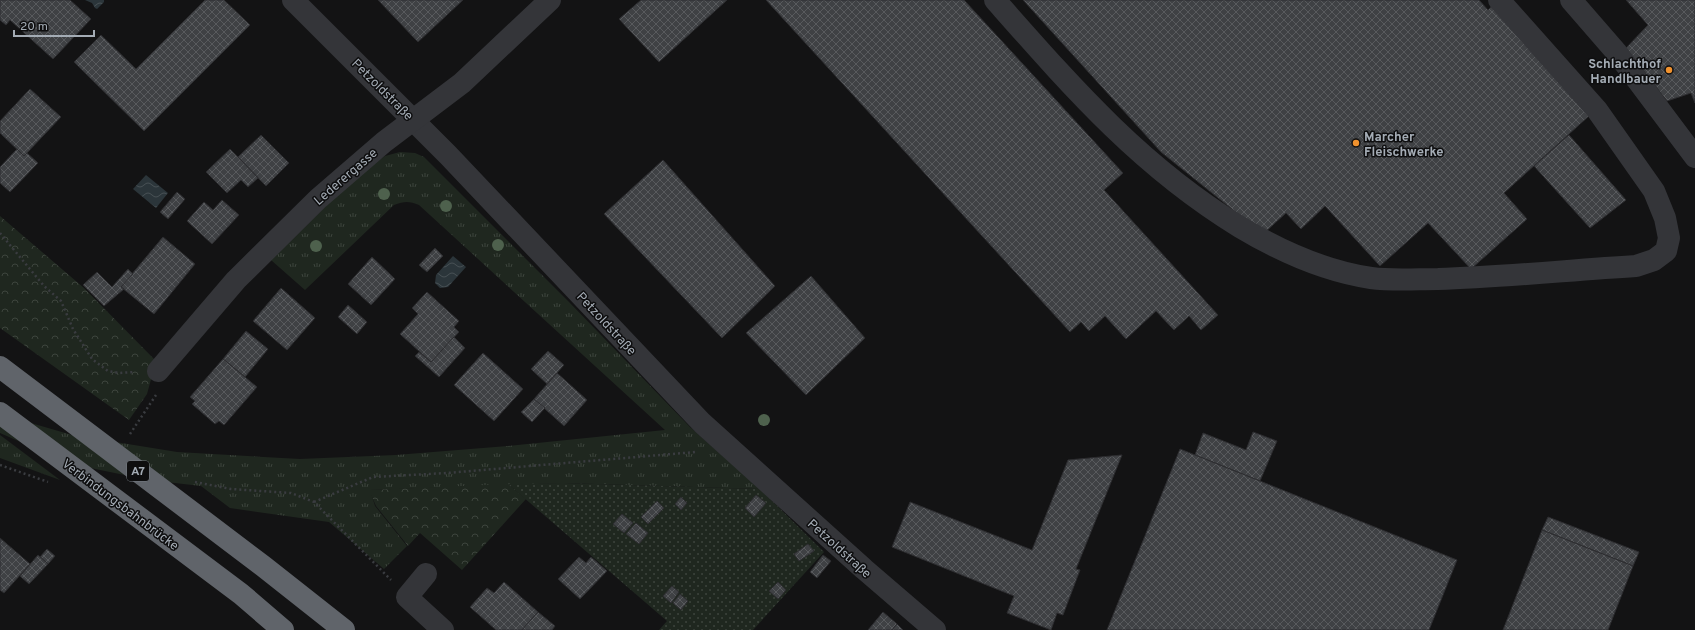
<svg xmlns="http://www.w3.org/2000/svg" width="1695" height="630" font-family="Overpass,sans-serif">
	<defs>
		<pattern id="grass-tufts" width="24" height="20" patternUnits="userSpaceOnUse"><rect width="24" height="20" fill="#1f271f"/><path d="M3 7l-1-3M5 7V3M7 7l1-3M15 17l-1-3M17 17v-4M19 17l1-3" fill="none" stroke="#3d443d"/></pattern>
		<pattern id="forest-crowns" width="20" height="18" patternUnits="userSpaceOnUse"><rect width="20" height="18" fill="#1f271f"/><path d="M2 6a3 3 0 1 1 6 0M12 15a3 3 0 1 1 6 0" fill="none" stroke="#3d443d"/></pattern>
		<pattern id="garden-dots" width="8" height="8" patternUnits="userSpaceOnUse"><rect width="8" height="8" fill="#1f271f"/><path d="M2 2h.1M6 6h.1" fill="none" stroke="#3d443d" stroke-width="1.8" stroke-linecap="round"/></pattern>
		<pattern id="water-waves" width="16" height="10" patternUnits="userSpaceOnUse"><rect width="16" height="10" fill="#2b353a"/><path d="M0 5q4-4 8 0t8 0" fill="none" stroke="#475054"/></pattern>
		<pattern id="building-cross-hatch" width="8" height="8" patternUnits="userSpaceOnUse"><rect width="8" height="8" fill="#3f4144"/><path d="M0 0l8 8M0 8l8-8" fill="none" stroke="#585a5d"/></pattern>
	</defs>
	<rect width="100%" height="100%" fill="#131314"/>
	<g fill="url(#grass-tufts)">
		<path d="M 400,152 L 415,153 L 424,157 L 569,302 L 690,427 L 760,489 L 563,483 L 370,490 L 375,506 L 407,546 L 384,569 L 329,522 L 230,508 L 201,486 L 149,480 L 71,464 L 0,433 L 0,414 L 72,435 L 177,452 L 300,459 L 396,455 L 508,446 L 665,430 L 419,205 C 410,201 404,201 394,205 L 305,290 L 271,260 L 361,172 L 385,156 Z"/>
		<path d="M 0,435 L 60,480 L 0,458 Z"/>
	</g>
	<g fill="url(#forest-crowns)">
		<path d="M 0,216 L 84,288 L 156,361 L 147,394 L 129,420 L 0,328 Z"/>
		<path d="M 508,484 L 526,499 L 462,570 L 420,533 L 408,546 L 376,506 L 369,490 Z"/>
	</g>
	<path fill="url(#garden-dots)" d="M 563,483 L 760,489 L 824,552 L 753,630 L 659,630 L 667,621 L 508,484 Z"/>
	<g fill="url(#water-waves)">
		<path d="M 85,0 L 104,0 L 104,2 L 97,9 L 95,8 L 92,3 Z"/>
		<path d="M 146,175 L 168,193 L 156,208 L 133,189 Z"/>
		<path d="M 453,256 L 466,267 L 448,287 L 440,288 L 435,283 L 436,275 Z"/>
	</g>
	<g fill="url(#building-cross-hatch)" stroke="#2d2d30">
		<path d="M 0,0 L 70,0 L 91,19 L 53,59 L 10,20 L 6,25 L 0,20 Z"/>
		<path d="M 205,0 L 224,0 L 250,25 L 144,131 L 74,62 L 101,35 L 136,69 Z"/>
		<path d="M 378,0 L 463,0 L 418,42 Z"/>
		<path d="M 641,0 L 727,0 L 659,62 L 619,19 Z"/>
		<path d="M 766,0 L 964,0 L 1123,173 L 1104,190 L 1218,315 L 1201,330 L 1189,316 L 1174,330 L 1156,311 L 1126,339 L 1105,316 L 1089,331 L 1081,322 L 1070,332 Z"/>
		<path d="M 1023,0 L 1479,0 L 1488,10 L 1492,6 L 1590,115 L 1504,193 L 1527,219 L 1471,269 L 1428,223 L 1380,266 L 1325,206 L 1301,229 L 1286,213 L 1263,234 L 1161,152 Z"/>
		<path d="M 1626,0 L 1695,0 L 1695,103 L 1691,93 L 1667,101 L 1626,48 L 1648,25 Z"/>
		<path d="M 30,89 L 61,117 L 24,156 L 0,133 L 0,121 Z"/>
		<path d="M 261,135 L 289,163 L 266,186 L 238,157 Z"/>
		<path d="M 1569,135 L 1626,200 L 1590,228 L 1534,166 Z"/>
		<path d="M 17,149 L 24,156 L 27,153 L 38,163 L 10,192 L 0,183 L 0,167 Z"/>
		<path d="M 230,149 L 258,178 L 248,187 L 241,180 L 227,193 L 206,172 Z"/>
		<path d="M 663,160 L 775,286 L 722,338 L 604,214 Z"/>
		<path d="M 177,192 L 185,199 L 168,219 L 160,212 Z"/>
		<path d="M 222,200 L 239,215 L 212,244 L 187,221 L 204,202 L 213,210 Z"/>
		<path d="M 163,237 L 195,264 L 154,314 L 121,287 Z"/>
		<path d="M 435,248 L 443,256 L 427,272 L 419,265 Z"/>
		<path d="M 372,257 L 395,279 L 371,305 L 348,284 Z"/>
		<path d="M 128,269 L 133,274 L 121,287 L 124,289 L 104,306 L 83,285 L 97,272 L 112,287 Z"/>
		<path d="M 811,276 L 865,338 L 806,395 L 746,333 Z"/>
		<path d="M 281,288 L 315,318 L 287,350 L 253,321 Z"/>
		<path d="M 427,292 L 459,321 L 454,327 L 459,332 L 431,362 L 400,334 L 418,314 L 412,308 Z"/>
		<path d="M 348,305 L 367,322 L 357,334 L 338,317 Z"/>
		<path d="M 246,331 L 268,349 L 245,377 L 223,359 Z"/>
		<path d="M 454,337 L 465,348 L 439,377 L 415,356 L 419,352 L 431,362 Z"/>
		<path d="M 548,351 L 564,365 L 547,384 L 531,369 Z"/>
		<path d="M 483,353 L 523,389 L 494,421 L 454,385 Z"/>
		<path d="M 223,359 L 257,387 L 224,425 L 219,421 L 215,424 L 192,404 L 195,401 L 190,397 Z"/>
		<path d="M 557,373 L 587,400 L 564,426 L 534,399 Z"/>
		<path d="M 534,399 L 545,408 L 532,422 L 521,412 Z"/>
		<path d="M 1253,432 L 1277,441 L 1260,481 L 1195,455 L 1203,433 L 1246,450 Z"/>
		<path d="M 1180,449 L 1457,560 L 1429,630 L 1107,630 Z"/>
		<path d="M 1122,455 L 1076,569 L 1080,570 L 1063,615 L 1057,613 L 1051,630 L 1007,613 L 1014,596 L 892,547 L 910,502 L 1032,550 L 1068,460 Z"/>
		<path d="M 756,495 L 766,503 L 754,517 L 745,508 Z"/>
		<path d="M 681,497 L 687,503 L 681,510 L 675,504 Z"/>
		<path d="M 657,501 L 664,508 L 648,524 L 641,517 Z"/>
		<path d="M 622,514 L 633,523 L 624,533 L 613,524 Z"/>
		<path d="M 1548,517 L 1639,552 L 1633,566 L 1542,530 Z"/>
		<path d="M 636,523 L 648,533 L 639,544 L 626,534 Z"/>
		<path d="M 1542,530 L 1633,566 L 1608,630 L 1503,630 Z"/>
		<path d="M 0,538 L 30,564 L 4,593 L 0,590 Z"/>
		<path d="M 808,544 L 814,551 L 799,561 L 794,554 Z"/>
		<path d="M 47,549 L 55,556 L 48,564 L 40,557 Z"/>
		<path d="M 38,555 L 48,564 L 29,584 L 20,576 Z"/>
		<path d="M 823,555 L 831,561 L 817,578 L 810,572 Z"/>
		<path d="M 579,557 L 586,563 L 591,557 L 607,571 L 580,599 L 558,579 Z"/>
		<path d="M 504,582 L 538,612 L 522,630 L 496,630 L 470,607 L 487,588 L 494,593 Z"/>
		<path d="M 778,582 L 786,590 L 778,599 L 769,591 Z"/>
		<path d="M 672,586 L 679,592 L 671,603 L 663,596 Z"/>
		<path d="M 680,594 L 688,601 L 681,610 L 673,603 Z"/>
		<path d="M 538,612 L 555,626 L 552,630 L 522,630 Z"/>
		<path d="M 883,612 L 897,624 L 892,630 L 868,630 Z"/>
		<path d="M 897,624 L 903,630 L 892,630 Z"/>
	</g>
	<g fill="none" stroke-linecap="round" stroke-linejoin="round">
		<g stroke="#3a3c40" stroke-width="2.5" stroke-dasharray="2 3" stroke-linecap="butt">
			<path d="M 0,233 L 44,286 L 61,301 L 73,329 L 92,359 L 108,371 L 119,373 L 135,372"/>
			<path d="M 130,434 L 156,395"/>
			<path d="M 0,465 L 48,482"/>
			<path d="M 195,482 L 231,489 L 291,493 L 314,502 L 391,580"/>
			<path d="M 314,502 L 373,477 L 447,473 L 696,452"/>
		</g>
		<g stroke="#343539" stroke-width="22">
			<path d="M 293,0 L 448,155 L 702,423 L 864,569 L 935,630"/>
			<path d="M 995,0 C 1071,86 1140,166 1240,227 C 1280,251 1324,271 1371,278 C 1393,281 1417,279 1438,279 C 1504,277 1570,270 1636,266 L 1654,260 L 1666,251 L 1669,238 L 1665,218 L 1654,191 L 1597,110 L 1499,0"/>
			<path d="M 1571,0 L 1617,53 L 1695,157"/>
			<path d="M 158,371 L 236,280 L 318,199 L 384,142 L 462,83 L 550,0"/>
			<path d="M 426,574 L 407,597 L 443,630"/>
		</g>
		<g stroke="#60646a" stroke-width="22">
			<path d="M 0,367 L 263,566 L 344,630"/>
			<path d="M 0,413 L 241,594 L 283,630"/>
		</g>
	</g>
	<g fill="#4e614d">
		<circle cx="384" cy="194" r="6"/>
		<circle cx="446" cy="206" r="6"/>
		<circle cx="498" cy="245" r="6"/>
		<circle cx="316" cy="246" r="6"/>
		<circle cx="764" cy="420" r="6"/>
	</g>
	<g fill="#f1922e" stroke="#0e0e0f" stroke-width="1.5">
		<circle cx="1669" cy="70" r="4"/>
		<circle cx="1356" cy="143" r="4"/>
	</g>
	<g text-anchor="middle" stroke-width="3" stroke-linejoin="round" paint-order="stroke">
		<rect fill="#0e0e0f" stroke="#777d83" stroke-width="1" x="127" y="461" width="22" height="20" rx="3"/>
		<g font-size="12" font-weight="bold" fill="#a4acb5">
			<text x="138" y="475">A7</text>
		</g>
		<g font-size="13" font-weight="bold" fill="#a4acb5" stroke="#0e0e0f" text-anchor="end">
			<text x="1661" y="68">Schlachthof<tspan x="1661" dy="15">Handlbauer</tspan></text>
			<text x="1364" y="141" text-anchor="start">Marcher<tspan x="1364" dy="15">Fleischwerke</tspan></text>
		</g>
		<g font-size="13" fill="#a4acb5" stroke="#0e0e0f">
			<text transform="translate(383 89) rotate(45)" y="5">Petzoldstraße</text>
			<text transform="translate(345 176) rotate(-41)" y="5">Lederergasse</text>
			<text transform="translate(607 323) rotate(47)" y="5">Petzoldstraße</text>
			<text transform="translate(121 504) rotate(37)" y="5">Verbindungsbahnbrücke</text>
			<text transform="translate(840 548) rotate(42)" y="5">Petzoldstraße</text>
		</g>
	</g>
	<path d="M14 30v6h80v-6" fill="none" stroke="#a4acb5" stroke-width="2"/>
	<text x="20" y="30" font-size="12" fill="#a4acb5" stroke="#0e0e0f" stroke-width="3" paint-order="stroke">20 m</text>
</svg>
